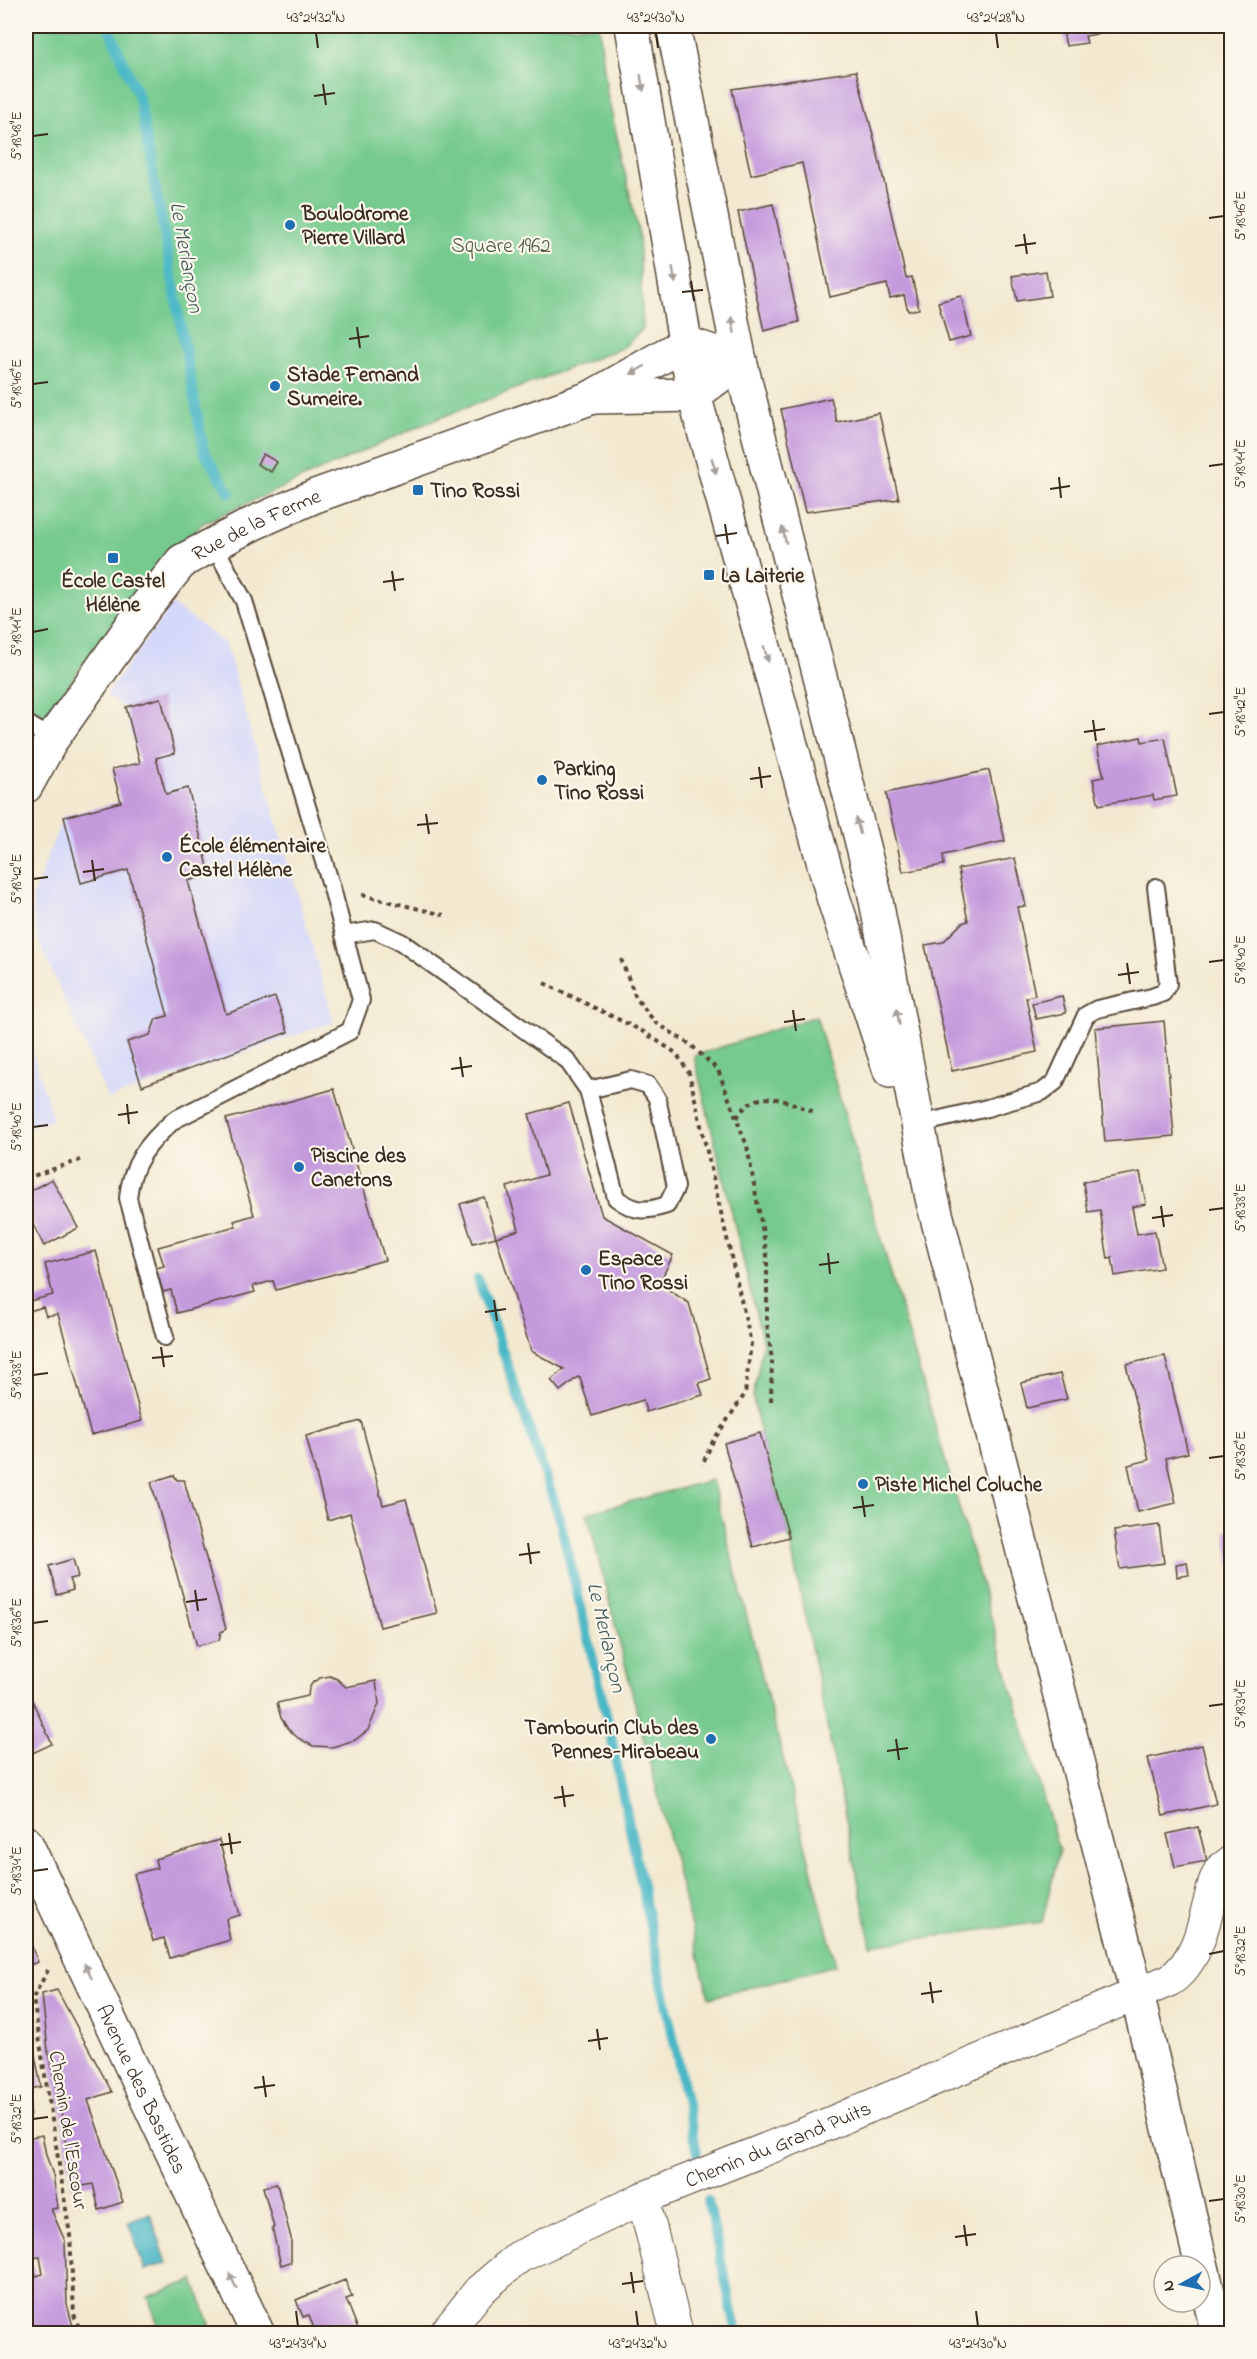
<svg xmlns="http://www.w3.org/2000/svg" width="1257" height="2359" font-family="'Indie Flower',sans-serif">
	<rect width="100%" height="100%" fill="#fbf7ec"/>
	<filter id="ink" filterUnits="userSpaceOnUse"><feTurbulence type="fractalNoise" baseFrequency=".0167" numOctaves="2"/><feDisplacementMap in="SourceGraphic" scale="12" xChannelSelector="R" yChannelSelector="G"/><feConvolveMatrix kernelMatrix="1 2 1 2 8 2 1 2 1" color-interpolation-filters="sRGB"/></filter>
	<filter id="wash" filterUnits="userSpaceOnUse"><feTurbulence type="fractalNoise" baseFrequency=".008" numOctaves="4" result="noise"/><feDisplacementMap in="SourceGraphic" scale="24" xChannelSelector="R" yChannelSelector="G"/><feGaussianBlur stdDeviation="1.35" result="paint"/><feColorMatrix in="noise" values="0 0 0 0 0 0 0 0 0 0 0 0 0 0 0 0 0 1.4 0 .05"/><feComposite in="paint" operator="in"/></filter>
	<g filter="url(#wash)">
		<rect width="100%" height="100%" fill="#f3e9d0"/>
		<g fill="#d5d8f9">
			<path d="M 172,604 L 226,644 L 334,1022 L 108,1099 L 36,935 L 32,898 L 63,816 L 120,802 L 113,769 L 139,763 L 124,707 L 106,695 Z"/>
			<path d="M 26,1029 L 53,1120 L 26,1128 Z"/>
		</g>
		<g fill="#76ca8e" stroke="#587a56" stroke-width="1.5">
			<path d="M 26,26 L 599,26 L 607,93 L 639,235 L 643,329 L 622,348 L 426,423 L 203,523 L 136,592 L 34,732 L 26,749 Z"/>
			<path d="M 816,1016 L 1059,1851 L 1042,1922 L 871,1945 L 789,1537 L 760,1433 L 753,1397 L 763,1343 L 694,1056 Z"/>
			<path d="M 712,1480 L 836,1965 L 709,1998 L 587,1513 Z"/>
			<path d="M 194,2280 L 213,2333 L 161,2333 L 148,2297 Z"/>
		</g>
		<path fill="#4ab7c6" stroke="#427072" stroke-width="1.5" d="M 150,2213 L 167,2263 L 145,2270 L 128,2221 Z"/>
		<g fill="none" stroke-linecap="round" stroke-linejoin="round">
			<g stroke="#4ab7c6" stroke-width="10">
				<path d="M 108,26 L 139,98 L 204,451 L 230,493"/>
				<path d="M 478,1279 L 559,1516 L 608,1722 L 697,2153"/>
				<path d="M 708,2201 L 737,2334"/>
			</g>
		</g>
		<g id="blocks">
			<g fill="#c59add" fill-rule="evenodd">
				<path d="M 1062,26 L 1101,26 L 1103,33 L 1085,36 L 1087,43 L 1066,46 Z"/>
				<path d="M 856,71 L 876,146 L 906,278 L 912,277 L 919,309 L 908,311 L 904,295 L 890,298 L 887,284 L 830,297 L 802,163 L 751,175 L 732,89 Z"/>
				<path d="M 773,204 L 799,322 L 764,331 L 738,212 Z"/>
				<path d="M 1046,271 L 1050,296 L 1017,301 L 1012,276 Z"/>
				<path d="M 961,296 L 971,336 L 949,342 L 938,302 Z"/>
				<path d="M 831,398 L 837,422 L 879,413 L 899,499 L 805,512 L 781,409 Z"/>
				<path d="M 263,454 L 277,462 L 271,472 L 257,464 Z"/>
				<path d="M 161,698 L 175,753 L 156,758 L 166,794 L 188,788 L 210,874 L 188,881 L 226,1014 L 275,997 L 288,1032 L 142,1086 L 127,1042 L 150,1035 L 156,1019 L 168,1016 L 128,870 L 81,883 L 64,817 L 121,802 L 112,769 L 140,763 L 126,707 Z"/>
				<path d="M 1141,737 L 1142,742 L 1165,738 L 1177,796 L 1154,800 L 1153,795 L 1099,805 L 1093,779 L 1104,777 L 1097,746 Z"/>
				<path d="M 989,770 L 1005,841 L 943,855 L 944,865 L 903,872 L 886,793 Z"/>
				<path d="M 1015,858 L 1026,906 L 1017,907 L 1035,995 L 1026,997 L 1037,1052 L 952,1071 L 925,945 L 943,942 L 962,923 L 968,921 L 958,869 Z"/>
				<path d="M 1062,996 L 1066,1013 L 1036,1019 L 1032,1003 Z"/>
				<path d="M 1164,1021 L 1174,1136 L 1105,1142 L 1095,1028 Z"/>
				<path d="M 334,1089 L 385,1260 L 276,1290 L 273,1281 L 253,1286 L 255,1292 L 177,1313 L 171,1290 L 163,1292 L 156,1268 L 164,1266 L 158,1247 L 236,1226 L 234,1221 L 254,1215 L 226,1119 Z"/>
				<path d="M 569,1103 L 602,1216 L 673,1255 L 659,1284 L 689,1303 L 711,1379 L 699,1383 L 703,1395 L 646,1412 L 643,1400 L 592,1416 L 580,1378 L 578,1377 L 560,1391 L 551,1380 L 564,1369 L 531,1351 L 496,1237 L 519,1230 L 507,1187 L 546,1175 L 529,1114 Z"/>
				<path d="M 1140,1172 L 1146,1204 L 1132,1207 L 1137,1234 L 1155,1231 L 1162,1268 L 1115,1276 L 1112,1258 L 1108,1259 L 1100,1210 L 1088,1212 L 1083,1182 Z"/>
				<path d="M 52,1179 L 78,1228 L 44,1246 L 26,1210 L 26,1193 Z"/>
				<path d="M 484,1197 L 496,1237 L 473,1243 L 460,1204 Z"/>
				<path d="M 96,1251 L 142,1421 L 91,1435 L 58,1314 L 46,1316 L 43,1307 L 26,1312 L 26,1302 L 53,1295 L 45,1264 Z"/>
				<path d="M 1165,1356 L 1188,1453 L 1166,1458 L 1176,1503 L 1138,1512 L 1128,1465 L 1149,1460 L 1126,1364 Z"/>
				<path d="M 1060,1374 L 1067,1399 L 1027,1408 L 1021,1383 Z"/>
				<path d="M 361,1421 L 383,1505 L 406,1499 L 437,1613 L 380,1627 L 350,1513 L 328,1520 L 306,1436 Z"/>
				<path d="M 760,1433 L 789,1537 L 753,1547 L 724,1443 Z"/>
				<path d="M 174,1475 L 177,1480 L 184,1480 L 226,1629 L 221,1632 L 219,1640 L 200,1645 L 197,1646 L 151,1482 Z"/>
				<path d="M 1159,1525 L 1164,1563 L 1120,1569 L 1114,1531 Z"/>
				<path d="M 1232,1530 L 1232,1564 L 1230,1564 L 1225,1531 Z"/>
				<path d="M 73,1559 L 78,1577 L 69,1579 L 73,1590 L 57,1595 L 49,1566 Z"/>
				<path d="M 1187,1562 L 1189,1575 L 1177,1577 L 1176,1564 Z"/>
				<path d="M 330,1676 L 337,1679 L 346,1687 L 376,1681 L 379,1704 L 368,1730 L 355,1740 L 332,1747 L 313,1746 L 298,1738 L 288,1729 L 281,1718 L 277,1703 L 308,1696 L 309,1688 L 313,1682 L 320,1678 Z"/>
				<path d="M 26,1687 L 52,1744 L 26,1756 Z"/>
				<path d="M 1202,1745 L 1216,1804 L 1163,1816 L 1148,1758 Z"/>
				<path d="M 1198,1827 L 1207,1861 L 1175,1867 L 1167,1834 Z"/>
				<path d="M 219,1840 L 240,1915 L 226,1919 L 230,1940 L 170,1958 L 164,1938 L 153,1941 L 134,1874 L 157,1868 L 155,1859 Z"/>
				<path d="M 26,1932 L 38,1962 L 26,1966 Z"/>
				<path d="M 57,1990 L 112,2092 L 88,2100 L 123,2202 L 99,2210 L 93,2184 L 72,2188 L 61,2109 L 48,2051 L 42,1994 Z"/>
				<path d="M 26,2012 L 27,2012 L 41,2087 L 30,2089 L 30,2121 L 26,2121 Z"/>
				<path d="M 42,2135 L 46,2155 L 53,2175 L 58,2208 L 51,2209 L 65,2241 L 67,2304 L 75,2334 L 26,2334 L 26,2138 ZM 40,2257 L 43,2274 L 36,2276 L 31,2258 Z"/>
				<path d="M 277,2184 L 291,2238 L 291,2262 L 281,2265 L 272,2228 L 274,2227 L 263,2187 Z"/>
				<path d="M 345,2280 L 352,2297 L 346,2299 L 360,2334 L 316,2334 L 309,2315 L 303,2317 L 296,2300 Z"/>
			</g>
		</g>
	</g>
	<g filter="url(#ink)">
		<use href="#blocks" fill-opacity="0" stroke="#574739" stroke-width="1.5"/>
		<g fill="none" stroke-linecap="round" stroke-linejoin="round">
			<defs>
				<g id="lane">
					<path d="M 26,723 L 52,739"/>
					<path d="M 344,935 L 375,930 L 401,942 L 567,1060 L 588,1090 L 616,1198 C 635,1212 645,1212 667,1205 L 676,1187 L 657,1098 L 648,1085 L 631,1080 L 588,1090"/>
					<path d="M 912,1126 L 987,1108 L 1042,1092 L 1055,1082 L 1086,1015 L 1097,1009 L 1152,997 L 1163,993 L 1168,984 L 1156,887"/>
					<path d="M 165,1337 L 128,1198 C 131,1164 148,1143 174,1120 L 350,1031 L 361,1000 L 332,888 L 244,601 L 213,543"/>
				</g>
				<g id="street">
					<path d="M 643,2198 L 677,2334"/>
					<path id="s1" d="M 445,2334 L 479,2291 L 519,2257 L 643,2198 L 804,2134 L 1170,1980 C 1201,1959 1205,1914 1215,1881 L 1220,1870 L 1232,1861"/>
				</g>
				<g id="secondary">
					<path d="M 632,26 L 694,395 L 834,900 L 890,1071"/>
					<path d="M 673,26 L 740,361 L 874,890 L 932,1198 L 1137,1994 L 1218,2334"/>
					<path d="M 595,397 L 694,395 L 740,361"/>
					<path id="s2" d="M 26,786 L 52,739 L 143,610 L 182,561 L 254,523 L 315,496 L 590,398 L 686,343 L 740,361"/>
					<path id="s3" d="M 26,1843 L 258,2334"/>
				</g>
			</defs>
			<use href="#lane" stroke="#574739" stroke-width="20"/>
			<use href="#street" stroke="#574739" stroke-width="34"/>
			<use href="#secondary" stroke="#574739" stroke-width="36"/>
			<g stroke="#574739" stroke-width="4" stroke-dasharray="4.5 4.5" stroke-linecap="butt">
				<path d="M 362,895 L 444,915"/>
				<path d="M 621,959 L 636,998 L 655,1022 L 691,1045 L 718,1070 L 747,1146 L 767,1255 L 767,1324 L 772,1360 L 771,1404"/>
				<path d="M 544,983 L 642,1031 L 676,1053 L 689,1073 L 751,1343 L 745,1394 L 713,1441 L 702,1465"/>
				<path d="M 737,1118 C 756,1085 786,1101 814,1112"/>
				<path d="M 26,1173 L 33,1176 L 80,1160"/>
				<path d="M 48,1970 L 33,1998 L 70,2235 L 74,2314 L 81,2334"/>
			</g>
			<use href="#lane" stroke="#fff" stroke-width="16"/>
			<use href="#street" stroke="#fff" stroke-width="32"/>
			<use href="#secondary" stroke="#fff" stroke-width="33"/>
		</g>
		<defs><path id="oneway-solid" d="M-6-.8H1V-3.2L6.5 0L1 3.2V.8H-6Z" transform="scale(1.5)"/></defs>
		<g fill="#a79f9a">
			<use href="#oneway-solid" transform="translate(642 83) rotate(80)"/>
			<use href="#oneway-solid" transform="translate(674 275) rotate(80)"/>
			<use href="#oneway-solid" transform="translate(733 325) rotate(-101)"/>
			<use href="#oneway-solid" transform="translate(638 370) rotate(150)"/>
			<use href="#oneway-solid" transform="translate(714 466) rotate(74)"/>
			<use href="#oneway-solid" transform="translate(784 535) rotate(-104)"/>
			<use href="#oneway-solid" transform="translate(766 654) rotate(74)"/>
			<use href="#oneway-solid" transform="translate(858 826) rotate(-104)"/>
			<use href="#oneway-solid" transform="translate(898 1017) rotate(-101)"/>
			<use href="#oneway-solid" transform="translate(88 1971) rotate(-116)"/>
			<use href="#oneway-solid" transform="translate(233 2281) rotate(-115)"/>
		</g>
	</g>
	<path fill="none" stroke="#3b2a1e" stroke-width="2" d="M 316,33 L 318,48M 656,33 L 658,48M 996,33 L 998,48M 323,84 L 326,105M 314,96 L 335,93M 33,136 L 48,134M 1209,218 L 1224,216M 1024,234 L 1027,254M 1015,246 L 1036,243M 691,281 L 694,301M 682,292 L 703,290M 357,327 L 360,348M 349,339 L 369,336M 33,384 L 48,382M 1209,466 L 1224,464M 1059,477 L 1061,498M 1050,489 L 1070,486M 725,524 L 728,544M 716,536 L 737,533M 392,571 L 395,591M 383,582 L 404,579M 33,632 L 48,629M 1209,714 L 1224,712M 1093,720 L 1096,741M 1084,732 L 1105,729M 759,767 L 762,788M 750,779 L 771,776M 426,814 L 429,834M 417,825 L 438,823M 92,860 L 95,881M 83,872 L 104,869M 33,879 L 48,877M 1209,962 L 1224,960M 1127,963 L 1130,984M 1118,975 L 1139,972M 793,1010 L 796,1031M 784,1022 L 805,1019M 460,1057 L 463,1077M 451,1069 L 472,1066M 127,1104 L 129,1124M 118,1115 L 138,1112M 33,1127 L 48,1125M 1161,1206 L 1164,1227M 1209,1210 L 1224,1208M 1152,1218 L 1173,1215M 828,1253 L 830,1274M 819,1265 L 839,1262M 494,1300 L 497,1321M 485,1312 L 506,1309M 161,1347 L 164,1367M 152,1358 L 173,1356M 33,1375 L 48,1373M 1209,1458 L 1224,1456M 862,1496 L 865,1517M 853,1508 L 874,1505M 528,1543 L 531,1564M 519,1555 L 540,1552M 195,1590 L 198,1611M 186,1602 L 207,1599M 33,1623 L 48,1621M 1209,1706 L 1224,1704M 896,1739 L 899,1760M 887,1751 L 908,1748M 562,1786 L 565,1807M 554,1798 L 574,1795M 229,1833 L 232,1854M 220,1845 L 241,1842M 33,1871 L 48,1869M 1209,1954 L 1224,1951M 930,1982 L 933,2003M 921,1994 L 942,1991M 597,2029 L 600,2050M 588,2041 L 608,2038M 263,2076 L 266,2097M 254,2088 L 275,2085M 33,2119 L 48,2117M 1209,2201 L 1224,2199M 964,2225 L 967,2246M 955,2237 L 976,2234M 631,2272 L 634,2293M 622,2284 L 643,2281M 296,2311 L 298,2326M 636,2311 L 638,2326M 976,2311 L 978,2326"/>
	<g fill="#1f6fb2" stroke="#fbf7ec" stroke-width="2">
		<circle cx="290" cy="225" r="6"/>
		<circle cx="275" cy="386" r="6"/>
		<rect x="412" y="484" width="12" height="12" rx="3"/>
		<rect x="107" y="552" width="12" height="12" rx="3"/>
		<rect x="703" y="569" width="12" height="12" rx="3"/>
		<circle cx="542" cy="780" r="6"/>
		<circle cx="167" cy="857" r="6"/>
		<circle cx="299" cy="1167" r="6"/>
		<circle cx="586" cy="1270" r="6"/>
		<circle cx="863" cy="1484" r="6"/>
		<circle cx="711" cy="1739" r="6"/>
	</g>
	<g text-anchor="middle" stroke-width="4.5" stroke-linejoin="round" paint-order="stroke">
		<g font-size="21" font-weight="bold" fill="#3b2a1e" stroke="#fbf7ec" text-anchor="start">
			<text x="302" y="220">Boulodrome<tspan x="302" dy="24">Pierre Villard</tspan></text>
			<text x="287" y="381">Stade Fernand<tspan x="287" dy="24">Sumeire.</tspan></text>
			<text x="430" y="497">Tino Rossi</text>
			<text x="721" y="582">La Laiterie</text>
			<text x="113" y="587" text-anchor="middle">École Castel<tspan x="113" dy="24">Hélène</tspan></text>
			<text x="554" y="775">Parking<tspan x="554" dy="24">Tino Rossi</tspan></text>
			<text x="179" y="852">École élémentaire<tspan x="179" dy="24">Castel Hélène</tspan></text>
			<text x="311" y="1162">Piscine des<tspan x="311" dy="24">Canetons</tspan></text>
			<text x="598" y="1265">Espace<tspan x="598" dy="24">Tino Rossi</tspan></text>
			<text x="875" y="1491">Piste Michel Coluche</text>
			<text x="699" y="1734" text-anchor="end">Tambourin Club des<tspan x="699" dy="24">Pennes-Mirabeau</tspan></text>
		</g>
		<g font-size="21" fill="#4d5a40" stroke="#fbf7ec">
			<text x="501" y="252">Square 1962</text>
		</g>
		<g font-size="21" fill="#3b2a1e" stroke="#fbf7ec">
			<text dy="7" stroke="none"><textPath href="#s2" startOffset="357">Rue de la Ferme</textPath></text>
			<text dy="7" stroke="none"><textPath href="#s3" startOffset="272">Avenue des Bastides</textPath></text>
			<text transform="translate(69 2130) rotate(81)" y="7">Chemin de l'Escour</text>
			<text dy="7" stroke="none"><textPath href="#s1" startOffset="390">Chemin du Grand Puits</textPath></text>
		</g>
		<g font-size="22" font-style="italic" fill="#405b59" stroke="#fbf7ec">
			<text transform="translate(188 257) rotate(80)" y="8">Le Merlançon</text>
			<text transform="translate(608 1637) rotate(77)" y="8">Le Merlançon</text>
		</g>
	</g>
	<rect width="1257" height="2359" fill="none" stroke="#fbf7ec" stroke-width="66"/>
	<g transform="translate(1182 2284) rotate(262)"><circle r="28" fill="#fbf7ec" stroke="#aea59a" stroke-width="1.5"/>
	<path d="M0-4.5L10 22L0 15L-10 22Z" fill="#1f6fb2"/>
	<text y="-9" font-size="16" font-weight="bold" text-anchor="middle" fill="#3b2a1e">N</text>
	</g>
	<rect x="33" y="33" width="1191" height="2293" fill="none" stroke="#3b2a1e" stroke-width="2"/>
	<g font-size="15" text-anchor="middle" fill="#3b2a1e">
		<text x="316" y="22">43°24'32"N</text>
		<text x="656" y="22">43°24'30"N</text>
		<text x="996" y="22">43°24'28"N</text>
		<text transform="translate(16 136) rotate(-90)" y="5">5°18'48"E</text>
		<text transform="translate(1240 216) rotate(-90)" y="5">5°18'46"E</text>
		<text transform="translate(16 384) rotate(-90)" y="5">5°18'46"E</text>
		<text transform="translate(1240 464) rotate(-90)" y="5">5°18'44"E</text>
		<text transform="translate(16 632) rotate(-90)" y="5">5°18'44"E</text>
		<text transform="translate(1240 712) rotate(-90)" y="5">5°18'42"E</text>
		<text transform="translate(16 879) rotate(-90)" y="5">5°18'42"E</text>
		<text transform="translate(1240 960) rotate(-90)" y="5">5°18'40"E</text>
		<text transform="translate(16 1127) rotate(-90)" y="5">5°18'40"E</text>
		<text transform="translate(1240 1208) rotate(-90)" y="5">5°18'38"E</text>
		<text transform="translate(16 1375) rotate(-90)" y="5">5°18'38"E</text>
		<text transform="translate(1240 1456) rotate(-90)" y="5">5°18'36"E</text>
		<text transform="translate(16 1623) rotate(-90)" y="5">5°18'36"E</text>
		<text transform="translate(1240 1704) rotate(-90)" y="5">5°18'34"E</text>
		<text transform="translate(16 1871) rotate(-90)" y="5">5°18'34"E</text>
		<text transform="translate(1240 1951) rotate(-90)" y="5">5°18'32"E</text>
		<text transform="translate(16 2119) rotate(-90)" y="5">5°18'32"E</text>
		<text transform="translate(1240 2199) rotate(-90)" y="5">5°18'30"E</text>
		<text x="298" y="2348">43°24'34"N</text>
		<text x="638" y="2348">43°24'32"N</text>
		<text x="978" y="2348">43°24'30"N</text>
	</g>
</svg>
